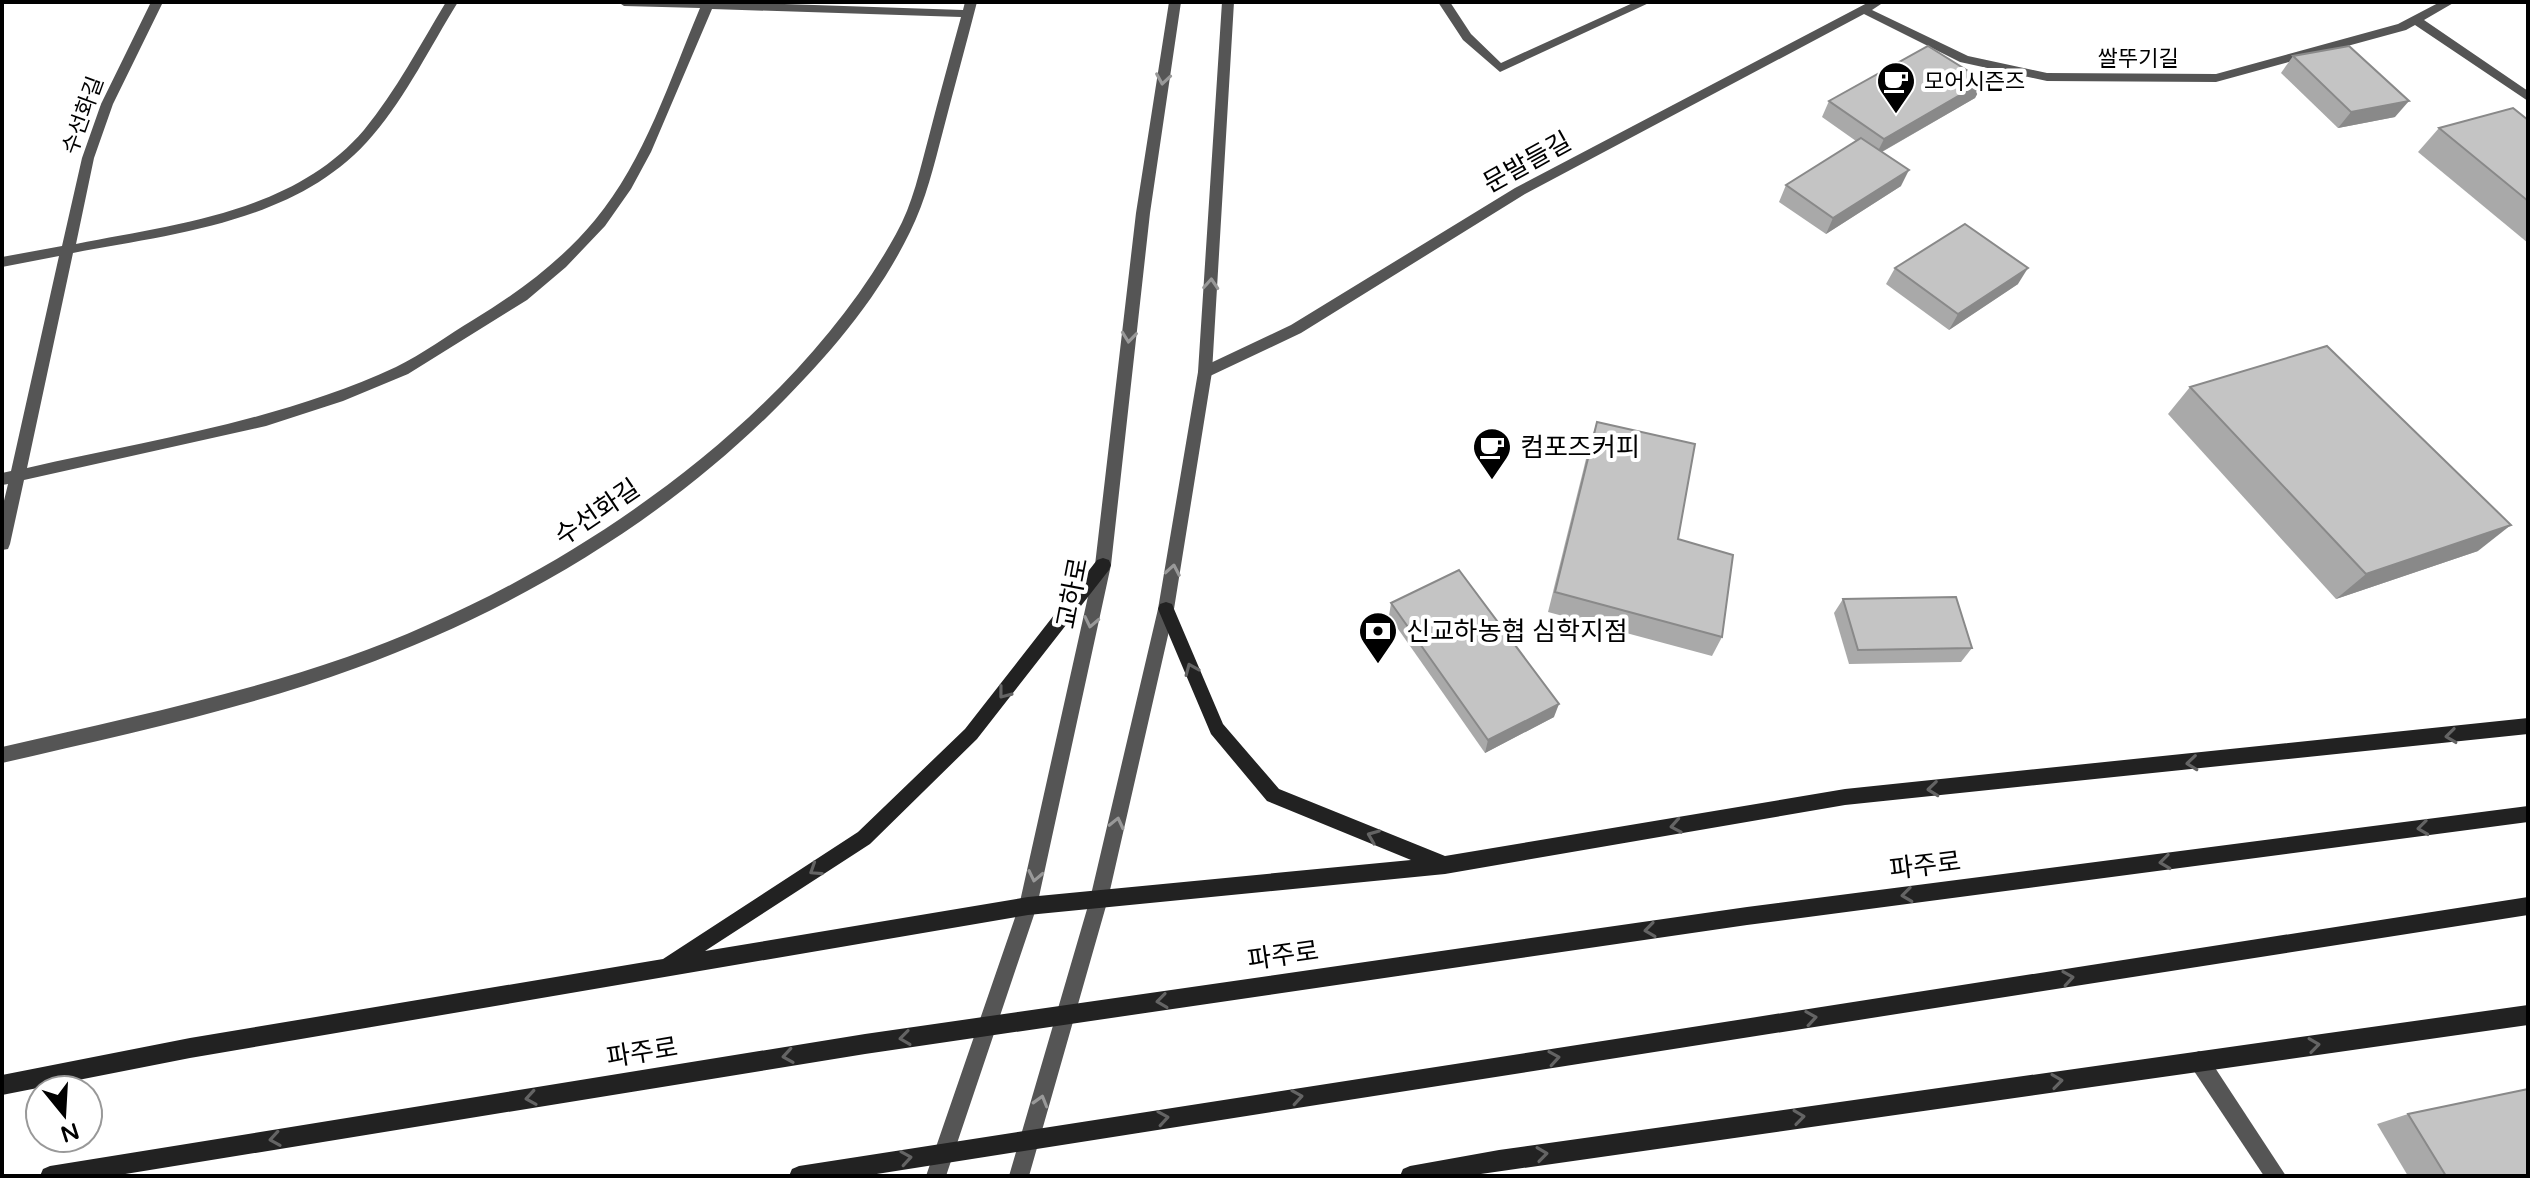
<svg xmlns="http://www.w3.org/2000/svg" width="2530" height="1178" font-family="'Varela Round','Noto Sans KR',sans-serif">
	<rect width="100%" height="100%" fill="#fff"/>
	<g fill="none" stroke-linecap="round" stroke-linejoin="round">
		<g fill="#555" fill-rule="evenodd">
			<path d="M 151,2 L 163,2 L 113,104 L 94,158 L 76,244 C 176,224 293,213 364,130 C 396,91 420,45 446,2 L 458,2 C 430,47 407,95 373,135 C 300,222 177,233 73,253 L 27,468 C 150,440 280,421 396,367 C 423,354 448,335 473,320 C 519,292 561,261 595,220 C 645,160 670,79 700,8 L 624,6 L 618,2 L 725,2 L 963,10 L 965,2 L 977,2 C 966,45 954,88 943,131 C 934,165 926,200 910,232 C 876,302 823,362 768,416 C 653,528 507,613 356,668 C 241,710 121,735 2,763 L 2,747 C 117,720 235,696 347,657 C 553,585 789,429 896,234 C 913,204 920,169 929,136 C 939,97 950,57 961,17 L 712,9 L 651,152 L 631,189 L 605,226 L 566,267 L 527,300 L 408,374 L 343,401 L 266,426 L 24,480 L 10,544 L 8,549 L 2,550 L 2,509 L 8,484 L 2,485 L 2,473 L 11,471 L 59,256 L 2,267 L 2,257 L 62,246 L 82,158 L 101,104 Z"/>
			<path d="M 1438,2 L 1450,2 L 1471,34 L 1501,63 L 1635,2 L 1651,2 L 1500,72 L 1463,40 Z"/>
			<path d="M 1869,2 L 1884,2 L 1872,10 L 1968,56 L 2047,73 L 2216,74 L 2398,24 L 2440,2 L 2455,2 L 2424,20 L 2528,91 L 2528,101 L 2415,25 L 2406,30 L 2216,82 L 2047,81 L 1960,62 L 1864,14 L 1525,194 L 1301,333 L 1210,376 L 1200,376 L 1198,372 L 1200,368 L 1291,325 L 1515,188 Z"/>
			<path d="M 2199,1051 L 2206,1054 L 2286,1176 L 2264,1176 L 2192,1068 L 2189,1061 L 2192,1054 Z"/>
		</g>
		<g fill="#555" fill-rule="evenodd">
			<path d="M 1169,2 L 1181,2 L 1150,213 L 1111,565 L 1037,906 L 946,1176 L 926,1176 L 1019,906 L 1095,565 L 1136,213 Z"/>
			<path d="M 1222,2 L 1234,2 L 1212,372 L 1174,609 L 1108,899 L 1029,1176 L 1009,1176 L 1090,899 L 1158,609 L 1198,372 Z"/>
		</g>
		<g fill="#222" fill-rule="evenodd">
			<path d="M 1103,558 L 1109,560 L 1111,565 L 1109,570 L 977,739 L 870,844 L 705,951 L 1028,897 L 1411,860 L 1267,801 L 1211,734 L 1158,609 L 1160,604 L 1166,602 L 1172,604 L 1174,609 L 1223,724 L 1279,789 L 1445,856 L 1845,789 L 2528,718 L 2528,734 L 1845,805 L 1445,874 L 1028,915 L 190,1058 L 2,1095 L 2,1075 L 190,1038 L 663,959 L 858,832 L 965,729 L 1097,560 Z"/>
			<path d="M 2528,806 L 2528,822 L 1747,925 L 865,1054 L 113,1176 L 40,1176 L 43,1169 L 50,1166 L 865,1034 L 1747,907 Z"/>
			<path d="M 2528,897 L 2528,915 L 864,1176 L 789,1176 L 792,1169 L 799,1166 Z"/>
			<path d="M 2528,1005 L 2528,1025 L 1467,1176 L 1400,1176 L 1403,1169 L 1410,1166 L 1499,1150 Z"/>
		</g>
	</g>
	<g fill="#a9a9a9">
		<path d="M 2293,56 L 2395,117 L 2338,128 L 2281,73 Z"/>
		<path d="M 1984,81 L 1975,98 L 1882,152 L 1901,186 L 1826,234 L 1779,202 L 1786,185 L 1856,141 L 1822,117 L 1829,101 Z"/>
		<path d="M 2528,120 L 2528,243 L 2418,152 L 2439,128 Z"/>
		<path d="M 1895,268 L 2018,284 L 1949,330 L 1886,284 Z"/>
		<path d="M 2190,387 L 2478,551 L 2336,599 L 2168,414 Z"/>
		<path d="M 1597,422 L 1678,539 L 1722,637 L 1712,656 L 1548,612 L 1590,443 Z"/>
		<path d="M 1843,599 L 1972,648 L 1961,662 L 1849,664 L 1834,613 Z"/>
		<path d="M 1391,603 L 1554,717 L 1485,753 L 1389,616 Z"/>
		<path d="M 2408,1114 L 2528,1176 L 2408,1176 L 2377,1124 Z"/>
	</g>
	<g fill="#898989">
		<path d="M 1984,81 L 1975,98 L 1876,155 L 1884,139 Z"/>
		<path d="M 2409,101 L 2395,117 L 2338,128 L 2351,112 Z"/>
		<path d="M 1909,170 L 1901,186 L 1826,234 L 1833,218 Z"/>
		<path d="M 2028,268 L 2018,284 L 1949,330 L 1958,314 Z"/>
		<path d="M 2511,525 L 2478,551 L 2336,599 L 2366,574 Z"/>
		<path d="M 1559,704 L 1554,717 L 1485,753 L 1488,740 Z"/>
	</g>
	<g fill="#c4c4c4" stroke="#898989" stroke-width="2">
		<path d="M 1928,46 L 1984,81 L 1884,139 L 1829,101 Z"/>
		<path d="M 2349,46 L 2409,101 L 2351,112 L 2293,56 Z"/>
		<path d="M 2513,108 L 2528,120 L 2528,201 L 2439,128 Z"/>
		<path d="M 1861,138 L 1909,170 L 1833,218 L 1786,185 Z"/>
		<path d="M 1965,224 L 2028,268 L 1958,314 L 1895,268 Z"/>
		<path d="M 2327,346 L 2511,525 L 2366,574 L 2190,387 Z"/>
		<path d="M 1597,422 L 1695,444 L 1678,539 L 1733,555 L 1722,637 L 1555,592 Z"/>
		<path d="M 1459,570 L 1559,704 L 1488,740 L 1391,603 Z"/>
		<path d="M 1956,597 L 1972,648 L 1858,650 L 1843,599 Z"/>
		<path d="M 2528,1089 L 2528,1176 L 2446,1176 L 2408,1114 Z"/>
	</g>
	<defs><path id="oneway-chevron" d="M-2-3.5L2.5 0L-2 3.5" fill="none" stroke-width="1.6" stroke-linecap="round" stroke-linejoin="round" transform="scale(2)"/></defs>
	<g stroke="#999">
		<use href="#oneway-chevron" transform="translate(1163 79) rotate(99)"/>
		<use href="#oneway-chevron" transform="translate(1211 284) rotate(-86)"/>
		<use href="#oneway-chevron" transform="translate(1129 337) rotate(96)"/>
		<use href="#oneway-chevron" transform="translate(1173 570) rotate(-80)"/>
		<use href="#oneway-chevron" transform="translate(1091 622) rotate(102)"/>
		<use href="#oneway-chevron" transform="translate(1117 823) rotate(-77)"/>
		<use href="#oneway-chevron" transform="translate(1035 876) rotate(102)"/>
		<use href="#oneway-chevron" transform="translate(1041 1101) rotate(-74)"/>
	</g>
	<g stroke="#646464">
		<use href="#oneway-chevron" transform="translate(1191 669) rotate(-113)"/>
		<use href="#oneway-chevron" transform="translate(1004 693) rotate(128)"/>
		<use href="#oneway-chevron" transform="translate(2451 736) rotate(173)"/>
		<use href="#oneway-chevron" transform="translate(2192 763) rotate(174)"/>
		<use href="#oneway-chevron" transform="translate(1933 789) rotate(174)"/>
		<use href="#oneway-chevron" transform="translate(1676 826) rotate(170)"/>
		<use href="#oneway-chevron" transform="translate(2423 828) rotate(173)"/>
		<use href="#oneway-chevron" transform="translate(1373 836) rotate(-158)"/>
		<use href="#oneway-chevron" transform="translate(2165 862) rotate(173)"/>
		<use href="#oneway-chevron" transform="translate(815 870) rotate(147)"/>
		<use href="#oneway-chevron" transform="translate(1907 895) rotate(173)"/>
		<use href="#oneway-chevron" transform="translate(1650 930) rotate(172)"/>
		<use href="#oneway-chevron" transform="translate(2068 978) rotate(-9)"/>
		<use href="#oneway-chevron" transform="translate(1162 1001) rotate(172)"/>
		<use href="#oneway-chevron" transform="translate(1811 1018) rotate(-9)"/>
		<use href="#oneway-chevron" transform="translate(905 1038) rotate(172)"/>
		<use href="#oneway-chevron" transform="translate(2314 1045) rotate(-8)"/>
		<use href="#oneway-chevron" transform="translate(788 1056) rotate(171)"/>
		<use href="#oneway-chevron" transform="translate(1554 1058) rotate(-9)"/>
		<use href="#oneway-chevron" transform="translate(2057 1081) rotate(-8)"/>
		<use href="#oneway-chevron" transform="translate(1297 1097) rotate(-9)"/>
		<use href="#oneway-chevron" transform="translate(531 1098) rotate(171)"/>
		<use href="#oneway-chevron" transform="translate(1799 1117) rotate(-8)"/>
		<use href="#oneway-chevron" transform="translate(1163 1118) rotate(-9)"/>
		<use href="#oneway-chevron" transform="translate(275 1139) rotate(171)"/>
		<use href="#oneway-chevron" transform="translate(1542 1154) rotate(-8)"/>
		<use href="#oneway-chevron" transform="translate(906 1158) rotate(-9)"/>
	</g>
	<defs>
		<symbol id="cafe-pin" viewBox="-11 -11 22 30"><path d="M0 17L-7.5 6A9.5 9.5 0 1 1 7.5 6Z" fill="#000" stroke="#fff"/><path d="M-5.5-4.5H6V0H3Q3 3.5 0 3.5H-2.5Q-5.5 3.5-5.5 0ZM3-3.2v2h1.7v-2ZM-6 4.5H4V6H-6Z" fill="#fff"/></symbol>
		<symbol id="bank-pin" viewBox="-11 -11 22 30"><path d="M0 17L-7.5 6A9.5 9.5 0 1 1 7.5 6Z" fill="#000" stroke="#fff"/><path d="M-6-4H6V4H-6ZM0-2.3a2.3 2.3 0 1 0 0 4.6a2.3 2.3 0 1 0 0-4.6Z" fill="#fff"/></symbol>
	</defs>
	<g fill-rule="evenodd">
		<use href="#cafe-pin" x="1874" y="59" width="44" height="60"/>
		<use href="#cafe-pin" x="1470" y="425" width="44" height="60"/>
		<use href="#bank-pin" x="1356" y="609" width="44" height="60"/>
	</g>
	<g text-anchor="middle" stroke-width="8" stroke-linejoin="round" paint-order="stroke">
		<g font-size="22" fill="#000" stroke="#fff">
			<text x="2138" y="66">쌀뚜기길</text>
			<text transform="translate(82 115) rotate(-70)" y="8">수선화길</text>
		</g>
		<g font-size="22" fill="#000" stroke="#fff" text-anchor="start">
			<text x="1924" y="89">모어시즌즈</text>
		</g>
		<g font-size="26" fill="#000" stroke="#fff">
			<text transform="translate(1527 162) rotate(-29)" y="9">문발들길</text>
			<text transform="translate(597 512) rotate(-34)" y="9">수선화길</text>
			<text transform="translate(1072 593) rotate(-79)" y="9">교하로</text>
			<text transform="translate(1925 865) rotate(-7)" y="9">파주로</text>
			<text transform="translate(1283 955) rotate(-8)" y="9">파주로</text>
			<text transform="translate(642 1052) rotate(-9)" y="9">파주로</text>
		</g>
		<g font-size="26" fill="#000" stroke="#fff" text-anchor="start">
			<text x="1520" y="456">컴포즈커피</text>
			<text x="1406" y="640">신교하농협 심학지점</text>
		</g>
	</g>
	<rect width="2530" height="1178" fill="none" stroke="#000000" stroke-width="8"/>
	<g transform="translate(64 1114) rotate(162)"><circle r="38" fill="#ffffff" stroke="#999999" stroke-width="2"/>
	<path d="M0-6L14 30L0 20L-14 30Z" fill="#000000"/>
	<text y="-12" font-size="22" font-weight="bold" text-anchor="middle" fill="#000000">N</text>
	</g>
</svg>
